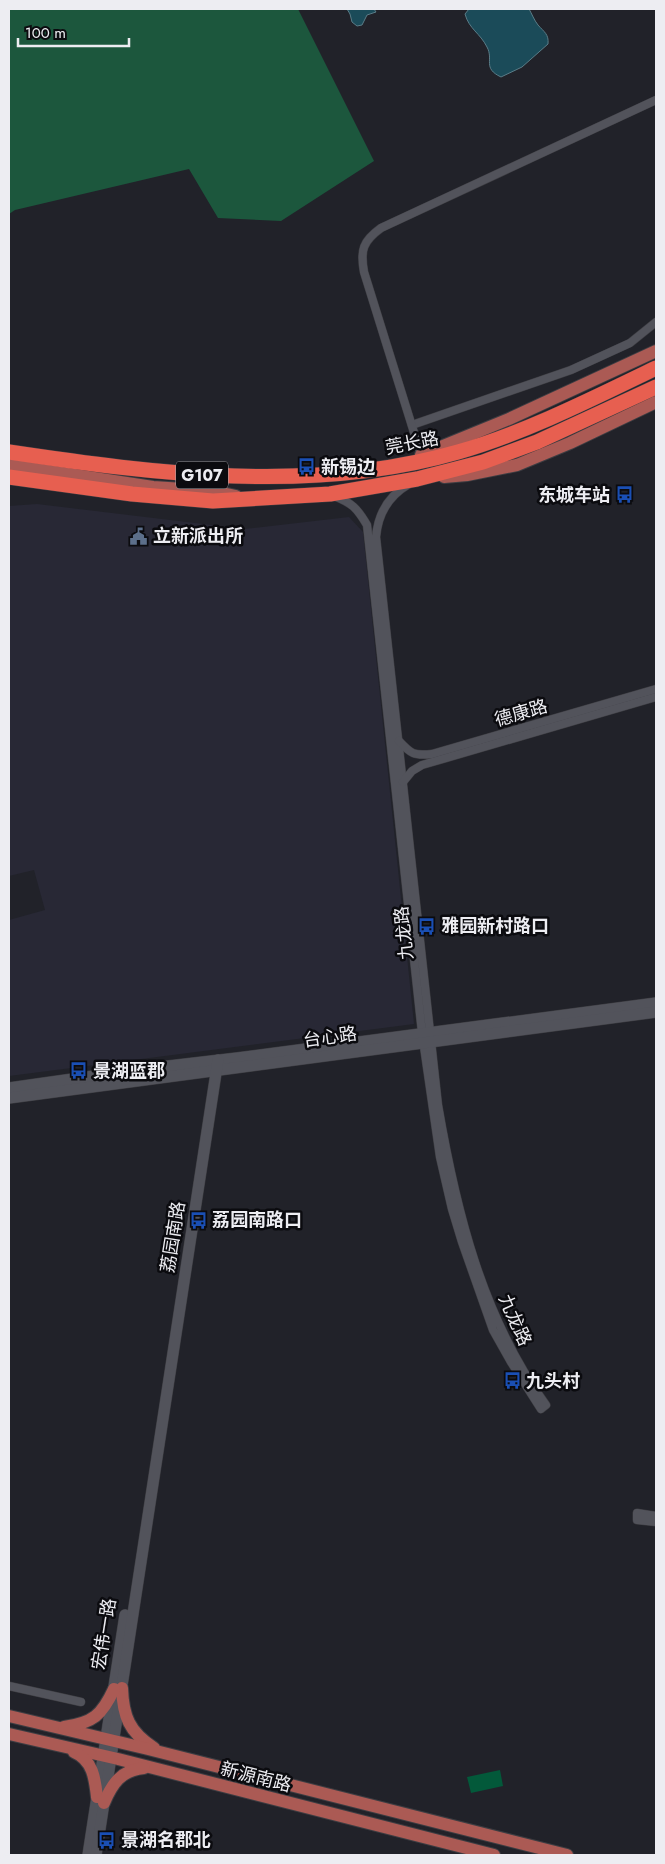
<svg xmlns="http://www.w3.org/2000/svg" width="665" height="1864" font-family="Jost,'Noto Sans SC',sans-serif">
	<rect width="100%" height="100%" fill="#212229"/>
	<path fill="#282835" d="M 37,504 L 245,529 L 349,517 L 363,532 L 414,1024 L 9,1076 L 9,920 L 45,910 L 34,870 L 9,876 L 9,506 Z"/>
	<path fill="#03593a" d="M 500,1770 L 503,1786 L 471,1793 L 467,1777 Z"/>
	<path fill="#1c573d" d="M 9,9 L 298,9 L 374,161 L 281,221 L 218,218 L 189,169 L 15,210 L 9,214 Z"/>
	<g fill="#1b4b59" stroke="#5a7c87">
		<path d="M 347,9 L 374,9 L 376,12 L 367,15 L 362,25 L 357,26 L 352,22 L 350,14 Z"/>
		<path d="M 469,9 L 529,9 C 532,14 534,20 538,25 C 544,32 549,34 548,44 L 522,67 L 501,77 C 482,68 494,60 487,47 C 480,33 469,29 465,14 Z"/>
	</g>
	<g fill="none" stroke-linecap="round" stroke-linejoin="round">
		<defs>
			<g id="street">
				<path d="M 412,425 L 571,370 L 630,343 L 656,322"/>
				<path d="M 421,455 L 364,272 C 360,250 363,241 381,228 L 656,100"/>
				<path d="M 334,496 C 352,503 357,508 367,525 L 422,1033 L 440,1157 L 452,1209 L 462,1242 L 493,1330 L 511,1362 L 541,1409 L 546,1405 C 482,1317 456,1210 438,1105 L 376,537 C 378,514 388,496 409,484"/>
				<path d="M 399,741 C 411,754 414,756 432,754 L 656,689"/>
				<path d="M 403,782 L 412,771 L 422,765 L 656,697"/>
				<path d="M 656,1516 L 637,1513 L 637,1520 L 656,1522"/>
				<path d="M 9,1686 L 81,1702"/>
			</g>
			<g id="secondary">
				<path d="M 9,1088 L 143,1069 L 237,1058 L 656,1003"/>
				<path d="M 9,1098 L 656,1012"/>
				<path d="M 88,1855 L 125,1615"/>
				<path d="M 96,1855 L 218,1060"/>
			</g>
			<g id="primary">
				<path d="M 421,455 L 509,419 L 656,351"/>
				<path d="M 9,465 L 153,487 L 213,491 L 236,496"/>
				<path d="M 444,477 L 467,475 L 517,465 L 570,443 L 656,402"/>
				<path d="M 122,1688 C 123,1716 129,1732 154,1748"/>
				<path d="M 9,1716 L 148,1749 L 567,1855"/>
				<path d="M 64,1727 C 93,1723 102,1715 114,1689"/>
				<path d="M 9,1734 L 118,1759 L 494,1855"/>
				<path d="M 74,1752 C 93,1760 95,1779 97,1797"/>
				<path d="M 104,1803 C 112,1784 121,1770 144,1768"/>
			</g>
			<g id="highway">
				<path d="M 9,452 C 156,474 313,494 458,452 C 527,432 592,399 656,368"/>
				<path d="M 9,477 L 132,494 L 213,501 L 330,494 L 417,479 L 483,462 L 537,442 L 656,387"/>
			</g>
		</defs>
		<use href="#street" stroke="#3d3d42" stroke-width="9"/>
		<use href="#secondary" stroke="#3d3d42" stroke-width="12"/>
		<use href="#primary" stroke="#3d3d42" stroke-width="14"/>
		<use href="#highway" stroke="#3d3d42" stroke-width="16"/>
		<use href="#street" stroke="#52535b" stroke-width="8"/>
		<use href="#secondary" stroke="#52535b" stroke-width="11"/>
		<use href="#primary" stroke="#ab5a54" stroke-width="12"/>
		<use href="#highway" stroke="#e75f50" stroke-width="15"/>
	</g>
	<defs>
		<symbol id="bus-bare" viewBox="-9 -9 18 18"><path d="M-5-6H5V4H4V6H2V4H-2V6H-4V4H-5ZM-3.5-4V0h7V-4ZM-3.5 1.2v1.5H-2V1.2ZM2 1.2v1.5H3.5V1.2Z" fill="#1a4fb4" stroke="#0b0b0f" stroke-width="2.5" paint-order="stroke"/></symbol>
		<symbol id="civic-bare" viewBox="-9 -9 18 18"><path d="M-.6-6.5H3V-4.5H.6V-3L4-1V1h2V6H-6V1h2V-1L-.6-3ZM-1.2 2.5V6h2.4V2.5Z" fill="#5c6f8a" stroke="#0b0b0f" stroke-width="2.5" paint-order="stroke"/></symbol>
	</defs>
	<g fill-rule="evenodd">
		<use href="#bus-bare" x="294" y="454" width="25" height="25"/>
		<use href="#bus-bare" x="612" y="482" width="25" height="25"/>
		<use href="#civic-bare" x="126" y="524" width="25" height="25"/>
		<use href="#bus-bare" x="414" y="914" width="25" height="25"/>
		<use href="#bus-bare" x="66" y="1058" width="25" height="25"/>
		<use href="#bus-bare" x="186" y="1208" width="25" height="25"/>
		<use href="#bus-bare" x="500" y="1368" width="25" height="25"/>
		<use href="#bus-bare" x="94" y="1828" width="25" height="25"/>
	</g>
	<g text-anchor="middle" stroke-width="5" stroke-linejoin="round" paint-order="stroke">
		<rect fill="#0b0b0f" stroke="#a9a9ae" stroke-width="1" x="176" y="461.5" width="52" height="27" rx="4"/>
		<g font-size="16" font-weight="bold" fill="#ededf2">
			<text x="202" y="481">G107</text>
		</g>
		<g font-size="18" fill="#ededf2" stroke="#0b0b0f">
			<text transform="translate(412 443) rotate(-11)" y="6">莞长路</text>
			<text transform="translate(521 713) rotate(-16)" y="6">德康路</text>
			<text transform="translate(404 933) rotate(-96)" y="6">九龙路</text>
			<text transform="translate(330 1037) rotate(-8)" y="6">台心路</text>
			<text transform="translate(173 1237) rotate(-81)" y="6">荔园南路</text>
			<text transform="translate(515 1320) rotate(66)" y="6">九龙路</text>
			<text transform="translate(104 1634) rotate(-81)" y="6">宏伟一路</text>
			<text transform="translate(256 1777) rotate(14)" y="6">新源南路</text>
		</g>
		<g font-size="18" font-weight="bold" fill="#ededf2" stroke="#0b0b0f" text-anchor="start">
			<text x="321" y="473">新锡边</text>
			<text x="610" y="501" text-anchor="end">东城车站</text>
			<text x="153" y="542">立新派出所</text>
			<text x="441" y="932">雅园新村路口</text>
			<text x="93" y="1077">景湖蓝郡</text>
			<text x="212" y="1226">荔园南路口</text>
			<text x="526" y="1387">九头村</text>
			<text x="121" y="1846">景湖名郡北</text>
		</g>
	</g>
	<rect width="665" height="1864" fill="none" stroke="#ededf2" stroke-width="20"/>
	<path d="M18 38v8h111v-8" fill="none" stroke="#ededf2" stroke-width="2.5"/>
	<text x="25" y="38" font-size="15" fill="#ededf2" stroke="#0b0b0f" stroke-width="4" paint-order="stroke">100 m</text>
</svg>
